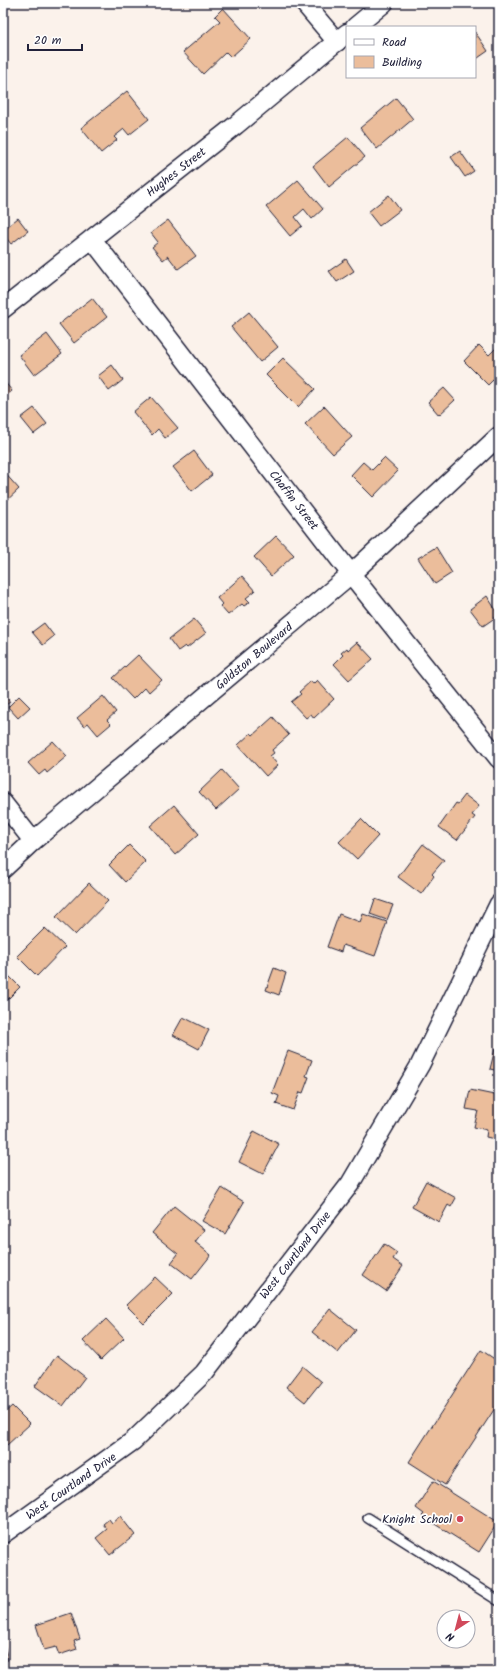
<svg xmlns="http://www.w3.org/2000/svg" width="502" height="1675" font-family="Kalam,sans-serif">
	<rect width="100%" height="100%" fill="#fbf2eb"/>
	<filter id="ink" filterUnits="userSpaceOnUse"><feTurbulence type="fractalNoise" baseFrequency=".025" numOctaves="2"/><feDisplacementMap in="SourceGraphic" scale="8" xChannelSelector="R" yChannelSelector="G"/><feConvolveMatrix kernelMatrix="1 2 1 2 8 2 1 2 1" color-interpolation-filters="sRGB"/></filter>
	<g filter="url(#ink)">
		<g fill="#ebbd9b" stroke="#22223b">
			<path d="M 491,3 L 499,3 L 499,13 Z"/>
			<path d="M 223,8 L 251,39 L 231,57 L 226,52 L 203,74 L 183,52 L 220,21 L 215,16 Z"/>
			<path d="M 475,32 L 488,51 L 475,60 Z"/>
			<path d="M 127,91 L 149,119 L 129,135 L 124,129 L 114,137 L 117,140 L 101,153 L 81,128 Z"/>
			<path d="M 396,98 L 413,119 L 377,149 L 360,128 Z"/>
			<path d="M 348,137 L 365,157 L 329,187 L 313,166 Z"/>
			<path d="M 460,151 L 474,171 L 465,177 L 451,157 Z"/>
			<path d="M 298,180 L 323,209 L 312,219 L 304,209 L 295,217 L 302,226 L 290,236 L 266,207 Z"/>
			<path d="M 389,195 L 400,210 L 379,226 L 368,212 Z"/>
			<path d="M 18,218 L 28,231 L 11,244 L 3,234 L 3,230 Z"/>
			<path d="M 168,220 L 196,256 L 178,269 L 168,256 L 163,260 L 152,247 L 158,242 L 151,233 Z"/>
			<path d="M 346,259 L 354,271 L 337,282 L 329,271 Z"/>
			<path d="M 92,298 L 107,317 L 74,343 L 59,324 Z"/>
			<path d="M 249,312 L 278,347 L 260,362 L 231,327 Z"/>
			<path d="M 47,334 L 62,354 L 34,375 L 19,355 Z"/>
			<path d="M 479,345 L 489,355 L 499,345 L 499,374 L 488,385 L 464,361 Z"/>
			<path d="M 283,358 L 315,389 L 298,407 L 266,375 Z"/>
			<path d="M 112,365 L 123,380 L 109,391 L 98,376 Z"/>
			<path d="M 3,381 L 4,381 L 12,391 L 3,398 Z"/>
			<path d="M 444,388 L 455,400 L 439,415 L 428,402 Z"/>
			<path d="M 151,397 L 178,428 L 165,438 L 158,429 L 152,435 L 133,412 Z"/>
			<path d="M 324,406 L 352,437 L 333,454 L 305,424 Z"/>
			<path d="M 34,408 L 47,424 L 34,434 L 21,418 Z"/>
			<path d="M 194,451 L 212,475 L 192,491 L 173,467 Z"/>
			<path d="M 384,458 L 398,471 L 373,497 L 351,475 L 363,462 L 372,470 Z"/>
			<path d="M 3,471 L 19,489 L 3,504 Z"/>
			<path d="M 276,536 L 294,555 L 271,576 L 254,557 Z"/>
			<path d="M 436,547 L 452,573 L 435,584 L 418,558 Z"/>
			<path d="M 242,576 L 255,591 L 246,598 L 250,602 L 244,606 L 242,604 L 228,615 L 220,606 L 222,604 L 217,598 Z"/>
			<path d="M 487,596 L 499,615 L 483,626 L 470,609 Z"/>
			<path d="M 194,619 L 206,633 L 187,648 L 185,646 L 178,651 L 169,639 Z"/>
			<path d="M 44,623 L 54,636 L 43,645 L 32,632 Z"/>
			<path d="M 357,642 L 373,659 L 349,680 L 334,664 L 343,655 L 341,653 L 347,648 L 348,650 Z"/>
			<path d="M 138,655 L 162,680 L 149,692 L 145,687 L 133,699 L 113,678 Z"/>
			<path d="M 317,680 L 334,699 L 314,718 L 311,714 L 306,718 L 291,702 L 301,694 L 299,692 L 311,681 L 313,684 Z"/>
			<path d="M 3,693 L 10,702 L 3,707 Z"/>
			<path d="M 19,696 L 30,707 L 18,718 L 8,707 Z"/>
			<path d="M 103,696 L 116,712 L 107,720 L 111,724 L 98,735 L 88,723 L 84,726 L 77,718 Z"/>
			<path d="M 273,717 L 289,735 L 272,750 L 274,753 L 270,756 L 278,765 L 266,776 L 238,745 L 251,733 L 253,735 Z"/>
			<path d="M 53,741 L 67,756 L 47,773 L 45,770 L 39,775 L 28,763 Z"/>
			<path d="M 222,770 L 239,789 L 216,810 L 199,792 Z"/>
			<path d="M 465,795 L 479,806 L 472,815 L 475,817 L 457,840 L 439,827 L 456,803 L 458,804 Z"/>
			<path d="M 174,805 L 199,834 L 175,855 L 150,826 Z"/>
			<path d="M 361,819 L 378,836 L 357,859 L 339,842 Z"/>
			<path d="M 423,844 L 444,860 L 432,874 L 434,876 L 421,894 L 398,877 Z"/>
			<path d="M 129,845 L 146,862 L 125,882 L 109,865 Z"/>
			<path d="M 89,883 L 108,901 L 75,935 L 56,917 Z"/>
			<path d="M 375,899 L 393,905 L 387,920 L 370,914 Z"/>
			<path d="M 339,914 L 360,922 L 363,914 L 387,922 L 375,956 L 343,945 L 341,952 L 327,947 Z"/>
			<path d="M 45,928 L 65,947 L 37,976 L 17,956 Z"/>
			<path d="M 274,968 L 286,973 L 279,995 L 266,990 Z"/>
			<path d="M 9,976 L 20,987 L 3,1004 L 3,980 L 4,981 Z"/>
			<path d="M 183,1017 L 209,1030 L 199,1049 L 173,1035 Z"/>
			<path d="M 495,1049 L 499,1050 L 499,1071 L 490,1069 Z"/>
			<path d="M 288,1051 L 312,1060 L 306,1076 L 309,1077 L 303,1093 L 300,1092 L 293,1110 L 276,1104 L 279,1096 L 272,1093 Z"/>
			<path d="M 470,1090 L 499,1096 L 499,1140 L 486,1137 L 487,1130 L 474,1127 L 478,1111 L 466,1109 Z"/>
			<path d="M 254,1131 L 279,1144 L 263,1174 L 239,1162 Z"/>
			<path d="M 426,1181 L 456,1198 L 451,1207 L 448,1205 L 439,1222 L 412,1207 Z"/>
			<path d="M 222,1188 L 244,1202 L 225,1234 L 202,1221 Z"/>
			<path d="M 174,1206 L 204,1230 L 195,1242 L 211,1255 L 192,1279 L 171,1263 L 178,1254 L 152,1233 Z"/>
			<path d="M 384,1244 L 397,1253 L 393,1259 L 403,1266 L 386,1291 L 363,1275 Z"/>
			<path d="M 155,1277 L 173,1294 L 144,1323 L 126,1305 Z"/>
			<path d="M 330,1309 L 356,1330 L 338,1353 L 312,1332 Z"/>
			<path d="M 106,1319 L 124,1338 L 101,1360 L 83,1341 Z"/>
			<path d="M 481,1350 L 499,1362 L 499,1402 L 445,1485 L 409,1462 Z"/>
			<path d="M 57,1355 L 85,1377 L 63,1406 L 35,1386 Z"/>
			<path d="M 302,1366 L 321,1382 L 305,1402 L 286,1387 Z"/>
			<path d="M 12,1406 L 30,1424 L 7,1445 L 3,1441 L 3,1414 Z"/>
			<path d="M 433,1481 L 498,1522 L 479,1552 L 422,1516 L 424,1514 L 416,1508 Z"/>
			<path d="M 120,1516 L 135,1535 L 110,1555 L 96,1538 L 107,1529 L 103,1524 L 109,1519 L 112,1523 Z"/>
			<path d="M 71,1613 L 80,1639 L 74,1641 L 77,1649 L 59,1655 L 56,1647 L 44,1650 L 36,1625 Z"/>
			<path d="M 3,1640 L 8,1660 L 3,1661 Z"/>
		</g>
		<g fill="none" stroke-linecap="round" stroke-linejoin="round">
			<defs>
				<path id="lane" d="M 368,1518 L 499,1601"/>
				<g id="street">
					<path d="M 304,3 L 337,42"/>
					<path d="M 355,27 L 384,3"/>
					<path d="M 92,239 L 351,574 L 499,759"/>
					<path d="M 3,309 L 236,125 L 347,33"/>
					<path d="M 3,803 L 33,841"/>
					<path d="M 3,869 L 33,841 L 351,574 L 499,436"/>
					<path d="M 3,1534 L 133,1441 L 204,1373 L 350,1184 L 420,1065 L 499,904"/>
				</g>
			</defs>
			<use href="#lane" stroke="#22223b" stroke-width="12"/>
			<use href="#street" stroke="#22223b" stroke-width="21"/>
			<use href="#lane" stroke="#fff" stroke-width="9"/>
			<use href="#street" stroke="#fff" stroke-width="18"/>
		</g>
	</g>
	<circle fill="#d1495b" stroke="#fff" stroke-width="1.5" cx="460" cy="1519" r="4"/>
	<g text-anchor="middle" stroke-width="3.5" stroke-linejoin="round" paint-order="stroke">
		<g font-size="12" fill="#22223b" stroke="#fff">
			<text transform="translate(176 172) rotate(-38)" y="4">Hughes Street</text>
			<text transform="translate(294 500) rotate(52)" y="4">Chaffin Street</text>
			<text transform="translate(254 656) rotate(-40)" y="4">Goldston Boulevard</text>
			<text transform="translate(295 1255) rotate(-52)" y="4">West Courtland Drive</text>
			<text transform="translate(71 1486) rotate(-35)" y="4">West Courtland Drive</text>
		</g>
		<g font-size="12" fill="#22223b" stroke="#fff" text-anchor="end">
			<text x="452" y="1523">Knight School</text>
		</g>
	</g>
	<rect width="502" height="1675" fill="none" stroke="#fff" stroke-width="16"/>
	<rect x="8" y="8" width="486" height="1659" fill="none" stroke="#22223b" stroke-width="1.5" filter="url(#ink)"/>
	<rect x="346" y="26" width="130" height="52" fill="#ffffff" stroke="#a7a7b1"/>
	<rect x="354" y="39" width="20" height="6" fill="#ffffff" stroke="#a7a7b1"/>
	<text x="382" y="46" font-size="12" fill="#22223b">Road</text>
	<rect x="354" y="56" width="20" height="12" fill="#ebbd9b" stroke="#a7a7b1"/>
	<text x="382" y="66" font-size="12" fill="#22223b">Building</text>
	<g transform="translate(456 1629) rotate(216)"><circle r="19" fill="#ffffff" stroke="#a7a7b1"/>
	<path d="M0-3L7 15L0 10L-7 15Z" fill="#d1495b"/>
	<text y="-6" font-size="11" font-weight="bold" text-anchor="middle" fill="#22223b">N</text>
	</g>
	<path d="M28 44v6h54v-6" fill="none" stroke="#22223b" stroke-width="2"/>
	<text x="34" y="44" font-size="12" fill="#22223b" stroke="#ffffff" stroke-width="3" paint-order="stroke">20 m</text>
</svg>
